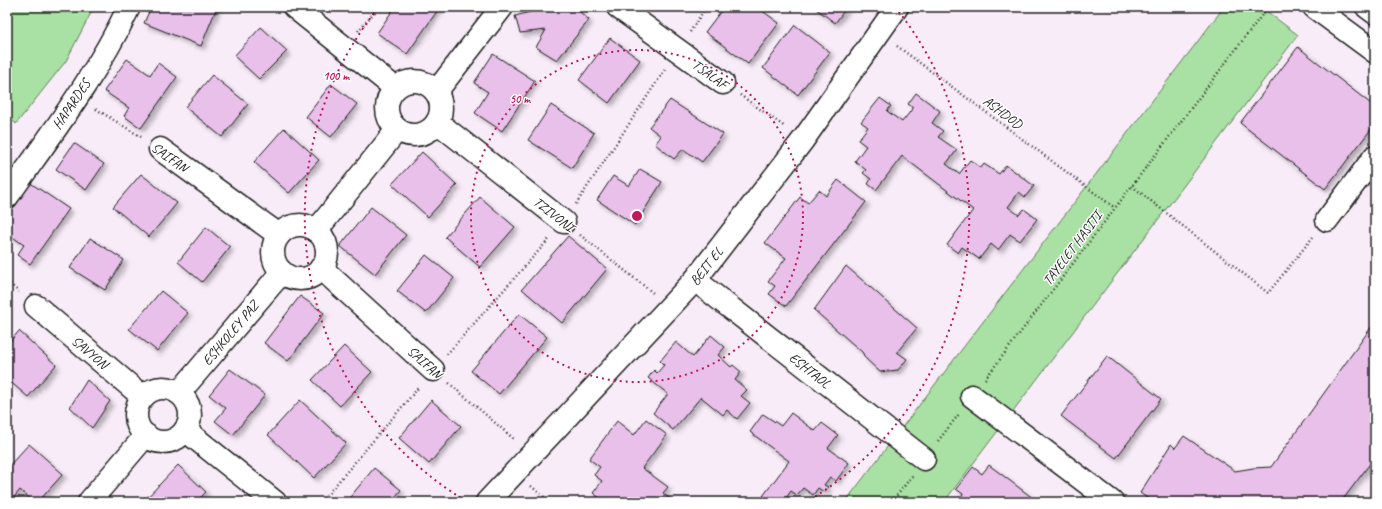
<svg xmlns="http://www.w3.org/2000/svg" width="1382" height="509" font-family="Caveat,sans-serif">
	<defs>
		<filter id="shadow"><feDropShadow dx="3.5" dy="3.5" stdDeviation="2" flood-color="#0004"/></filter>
	</defs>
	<rect width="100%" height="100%" fill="#f8ecf8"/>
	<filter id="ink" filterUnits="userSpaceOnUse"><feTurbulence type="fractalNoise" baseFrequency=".025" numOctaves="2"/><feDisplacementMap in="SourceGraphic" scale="8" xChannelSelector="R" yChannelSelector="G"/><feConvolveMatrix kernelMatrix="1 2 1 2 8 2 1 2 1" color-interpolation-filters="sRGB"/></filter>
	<g filter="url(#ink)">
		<g fill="#a9e0a3" stroke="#627e60">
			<path d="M 7,7 L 94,7 L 66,61 L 16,124 L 7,115 Z"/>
			<path d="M 1224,7 L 1261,7 L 1298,35 L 944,502 L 845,502 Z"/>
		</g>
		<g fill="#e8c0e9" stroke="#1c1c1c" filter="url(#shadow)">
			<path d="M 151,7 L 194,8 L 217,7 L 201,46 L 144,23 Z"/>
			<path d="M 395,7 L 440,7 L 407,54 L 377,33 Z"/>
			<path d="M 549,7 L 574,7 L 589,20 L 557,60 L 536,47 L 546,30 L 520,33 L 515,16 Z"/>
			<path d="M 724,7 L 757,7 L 779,23 L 748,64 L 705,32 Z"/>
			<path d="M 814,7 L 847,7 L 835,23 Z"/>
			<path d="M 795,25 L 830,52 L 798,95 L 763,68 Z"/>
			<path d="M 261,27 L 287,51 L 259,79 L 234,56 Z"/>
			<path d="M 610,38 L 640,60 L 609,103 L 579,80 Z"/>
			<path d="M 1298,47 L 1375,107 L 1375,124 L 1325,189 L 1240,123 Z"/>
			<path d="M 493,54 L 535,81 L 502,131 L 475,113 L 488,92 L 474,83 Z"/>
			<path d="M 127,59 L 150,75 L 158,63 L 177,77 L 141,128 L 124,116 L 129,108 L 104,91 Z"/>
			<path d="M 212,75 L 248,104 L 222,137 L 185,107 Z"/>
			<path d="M 331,84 L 357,104 L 331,137 L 306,117 Z"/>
			<path d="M 916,93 L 940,111 L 932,123 L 943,131 L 938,137 L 957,150 L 946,164 L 959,174 L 970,160 L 981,168 L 984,164 L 999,174 L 1006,165 L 1034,186 L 1025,197 L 1019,192 L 1008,207 L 1019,215 L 1024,209 L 1037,219 L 1020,241 L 1010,234 L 998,250 L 991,244 L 979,259 L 962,247 L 958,253 L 947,245 L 973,210 L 902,156 L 876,190 L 868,184 L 871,179 L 863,173 L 866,170 L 855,161 L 866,146 L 858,140 L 868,127 L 861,122 L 880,98 L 891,106 L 887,111 L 902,122 L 913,108 L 908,104 Z"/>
			<path d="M 670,100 L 723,134 L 702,162 L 683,149 L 674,159 L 655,144 L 661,136 L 649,127 Z"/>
			<path d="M 551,105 L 594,133 L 572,168 L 528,140 Z"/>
			<path d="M 284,128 L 319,160 L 289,193 L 254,162 Z"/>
			<path d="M 74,143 L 104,164 L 86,190 L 56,169 Z"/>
			<path d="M 422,152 L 457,185 L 428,217 L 392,184 Z"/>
			<path d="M 640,169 L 662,182 L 635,225 L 597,200 L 613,176 L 629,186 Z"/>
			<path d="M 141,174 L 177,203 L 149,237 L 113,207 Z"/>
			<path d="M 838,180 L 866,202 L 786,306 L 769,294 L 775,286 L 768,281 L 786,258 L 765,243 L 800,197 L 808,203 L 819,190 L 826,196 Z"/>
			<path d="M 29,182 L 69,209 L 30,264 L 17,255 L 24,245 L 7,233 L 7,214 Z"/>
			<path d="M 480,197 L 515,227 L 480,267 L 445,237 Z"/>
			<path d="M 371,207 L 406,235 L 375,274 L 340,246 Z"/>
			<path d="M 206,227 L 230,247 L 202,282 L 178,262 Z"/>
			<path d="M 568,236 L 607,269 L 562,323 L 522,289 Z"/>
			<path d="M 90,238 L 124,260 L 105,290 L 70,268 Z"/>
			<path d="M 426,255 L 454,278 L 426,313 L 397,291 Z"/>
			<path d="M 846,266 L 917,328 L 897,352 L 907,359 L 898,370 L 880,372 L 866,359 L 862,352 L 814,310 Z"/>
			<path d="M 161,291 L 188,313 L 157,351 L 129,329 Z"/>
			<path d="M 300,296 L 324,313 L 288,361 L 264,343 Z"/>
			<path d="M 519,314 L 547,337 L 499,394 L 471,371 Z"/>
			<path d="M 1375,322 L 1375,457 L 1341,502 L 1153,502 L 1140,493 L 1171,444 L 1175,448 L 1184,436 L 1235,471 L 1253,468 L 1271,467 Z"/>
			<path d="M 19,331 L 56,365 L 28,397 L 7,379 L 7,345 Z"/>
			<path d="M 711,335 L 725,347 L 718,355 L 731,367 L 733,365 L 741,372 L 735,380 L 747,390 L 741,396 L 750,403 L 737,419 L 727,410 L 723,415 L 701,397 L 673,430 L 653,413 L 668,394 L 648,378 L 654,370 L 657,373 L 664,365 L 660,361 L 676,342 L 693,357 Z"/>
			<path d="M 344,346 L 372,372 L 340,406 L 312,380 Z"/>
			<path d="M 1107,356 L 1161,399 L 1116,458 L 1061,416 Z"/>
			<path d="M 230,369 L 265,395 L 233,435 L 215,421 L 226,408 L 209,395 Z"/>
			<path d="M 87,380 L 110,401 L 92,428 L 70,407 Z"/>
			<path d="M 300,400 L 346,443 L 314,478 L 268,435 Z"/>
			<path d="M 431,400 L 461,426 L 429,464 L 399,438 Z"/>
			<path d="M 791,413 L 815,431 L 822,423 L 838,435 L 828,448 L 849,463 L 836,481 L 830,477 L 824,485 L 828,487 L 824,492 L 818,488 L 813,495 L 803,488 L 797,495 L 791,491 L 783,502 L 771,502 L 763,496 L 789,461 L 750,432 L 763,414 L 781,426 Z"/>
			<path d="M 646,419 L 667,435 L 642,468 L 668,487 L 663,493 L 670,499 L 668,502 L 605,502 L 593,493 L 602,481 L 594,475 L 600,467 L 589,459 L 617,421 L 634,435 Z"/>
			<path d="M 29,444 L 63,474 L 38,502 L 34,502 L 20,490 L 10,502 L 7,502 L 7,468 Z"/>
			<path d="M 178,465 L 206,492 L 196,502 L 143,502 Z"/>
			<path d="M 989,465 L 1038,502 L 963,502 L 960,500 L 963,494 L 956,489 L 973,467 L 982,474 Z"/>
			<path d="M 374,468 L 401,490 L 391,502 L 346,502 Z"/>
		</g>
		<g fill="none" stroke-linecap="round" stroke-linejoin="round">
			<defs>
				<g id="minor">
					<path d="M 294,7 L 395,88"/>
					<path d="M 618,7 L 723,83"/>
					<circle cx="414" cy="108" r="27"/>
					<path d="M 436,92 L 502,7"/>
					<path d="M 437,122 L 564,222"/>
					<path d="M 160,149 L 279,235"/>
					<path d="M 7,197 C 50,136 97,75 129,7"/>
					<path d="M 1327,220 L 1375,156"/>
					<circle cx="300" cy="252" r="27"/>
					<path d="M 316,231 L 397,130"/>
					<path d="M 321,268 L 433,370"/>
					<path d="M 695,280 L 924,459"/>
					<path d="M 36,306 L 143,397"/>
					<circle cx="163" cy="415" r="27"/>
					<path d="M 179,393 L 282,272"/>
					<path d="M 972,396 L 1112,502"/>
					<path d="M 185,430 L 275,502"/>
					<path d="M 89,502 L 146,435"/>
					<path d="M 487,502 L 695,280 L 803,140 L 897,7"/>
				</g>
				<g id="tertiary">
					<path d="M 1314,7 L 1375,52"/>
					<path d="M 1367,7 L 1375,13"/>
				</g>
			</defs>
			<use href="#minor" stroke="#1c1c1c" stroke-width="25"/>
			<use href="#tertiary" stroke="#1c1c1c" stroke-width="25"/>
			<g stroke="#1c1c1c" stroke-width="2.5" stroke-dasharray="1 3" stroke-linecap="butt">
				<path d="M 358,31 L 379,7"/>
				<path d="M 690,32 L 706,7"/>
				<path d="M 897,46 L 1115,208"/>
				<path d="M 740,95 L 785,127"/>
				<path d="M 96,109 L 143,138"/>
				<path d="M 1132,186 L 1268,293 L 1313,237"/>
				<path d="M 576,204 L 666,68"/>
				<path d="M 580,235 L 653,293"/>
				<path d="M 7,281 L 19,292"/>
				<path d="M 447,354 L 550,238"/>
				<path d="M 985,379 L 1268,7"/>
				<path d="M 449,383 L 515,440"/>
				<path d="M 938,441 L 959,414"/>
				<path d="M 531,486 L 550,502"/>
				<path d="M 321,502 L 419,387"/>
				<path d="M 892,502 L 912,476"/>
			</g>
			<use href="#minor" stroke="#fff" stroke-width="22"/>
			<use href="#tertiary" stroke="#fff" stroke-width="22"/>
		</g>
	</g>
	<g fill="none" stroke="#c2185b" stroke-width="2" stroke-dasharray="2 4">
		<circle cx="637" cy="216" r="166"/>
		<path d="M466 501A332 332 0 0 1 379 7M895 7A332 332 0 0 1 808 501"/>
	</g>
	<g text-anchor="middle" stroke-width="3" stroke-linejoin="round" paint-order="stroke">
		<g font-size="14" fill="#1c1c1c" stroke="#fff">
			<text transform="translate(710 74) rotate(36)" y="5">TSALAF</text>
			<text transform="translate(71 104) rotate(-56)" y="5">HAPARDES</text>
			<text transform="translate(1003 112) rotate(37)" y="5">ASHDOD</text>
			<text transform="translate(170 157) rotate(35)" y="5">SAIFAN</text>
			<text transform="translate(554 214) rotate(38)" y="5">TZIVONI</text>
			<text transform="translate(1072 248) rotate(-53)" y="5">TAYELET HASITI</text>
			<text transform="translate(706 266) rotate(-52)" y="5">BEIT EL</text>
			<text transform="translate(230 333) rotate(-50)" y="5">ESHKOLEY PAZ</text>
			<text transform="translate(90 352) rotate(40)" y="5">SAVYON</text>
			<text transform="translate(425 362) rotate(42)" y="5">SAIFAN</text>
			<text transform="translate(810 370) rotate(38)" y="5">ESHTAOL</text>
		</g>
	</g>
	<circle cx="637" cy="216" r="6" fill="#c2185b" stroke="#fff" stroke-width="2"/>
	<g font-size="12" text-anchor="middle" font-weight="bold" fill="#c2185b" stroke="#fff" stroke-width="3" stroke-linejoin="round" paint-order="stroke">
		<text x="336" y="80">100 m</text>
		<text x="520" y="103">50 m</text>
	</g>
	<rect width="1382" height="509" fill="none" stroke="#fff" stroke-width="24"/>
	<rect x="12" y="12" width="1358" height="485" fill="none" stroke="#1c1c1c" stroke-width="1.5" filter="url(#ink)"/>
</svg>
